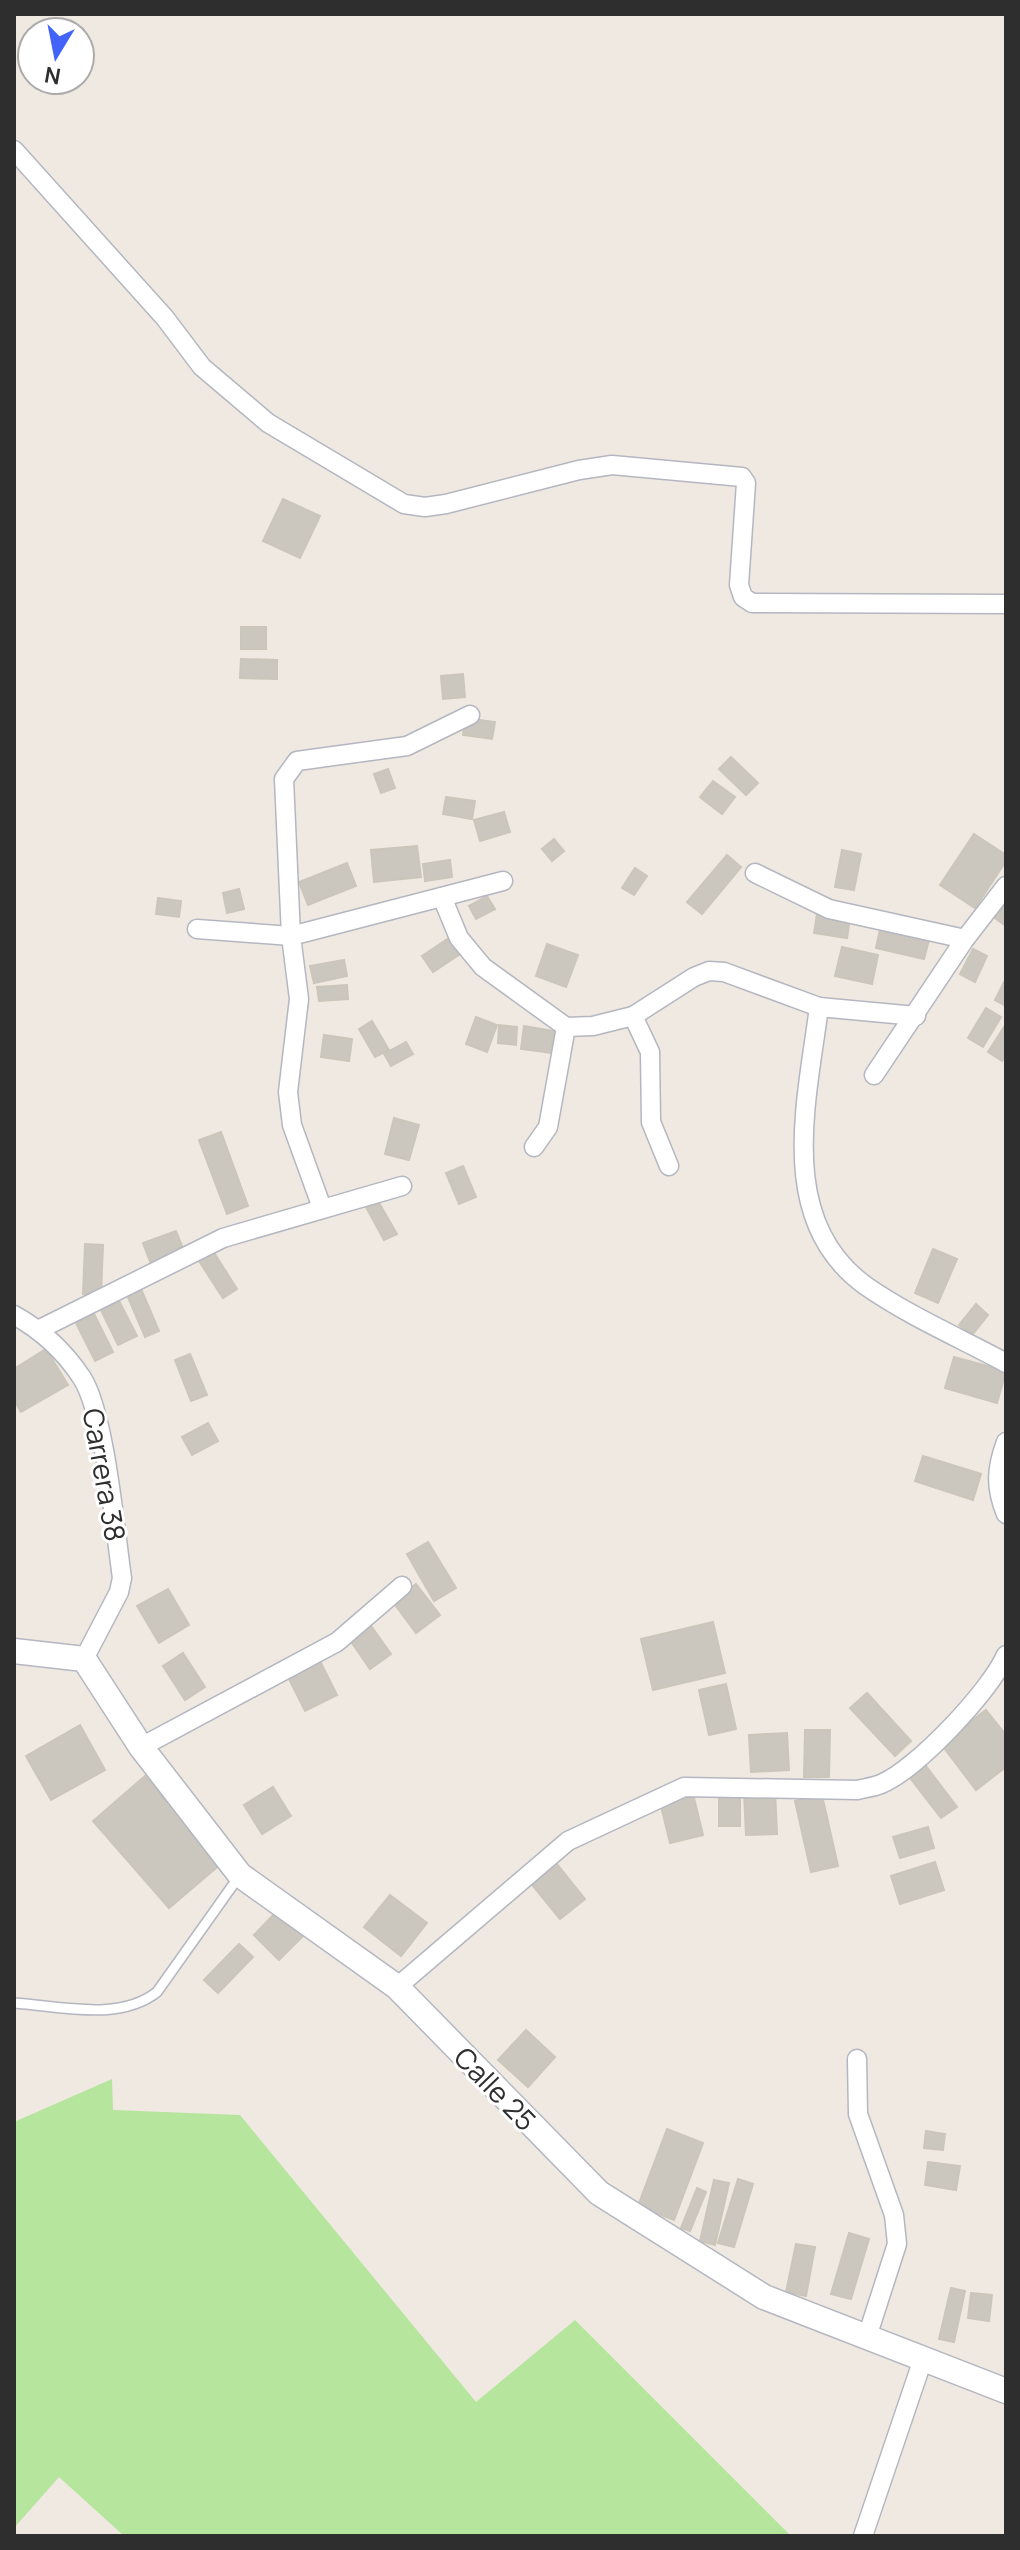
<svg xmlns="http://www.w3.org/2000/svg" width="1020" height="2550" font-family="Manrope,sans-serif">
	<rect width="100%" height="100%" fill="#efe9e1"/>
	<path fill="#b6e59e" d="M 112,2079 L 113,2110 L 240,2115 L 476,2402 L 575,2320 L 791,2536 L 124,2536 L 59,2477 L 14,2528 L 14,2122 Z"/>
	<g fill="#cbc7bf" stroke="#cbc5ba" stroke-width="2">
		<path d="M 283,499 L 320,516 L 300,558 L 263,541 Z"/>
		<rect x="241" y="627" width="25" height="22"/>
		<path d="M 241,659 L 277,660 L 277,679 L 240,678 Z"/>
		<path d="M 463,674 L 465,697 L 443,699 L 441,676 Z"/>
		<path d="M 465,718 L 495,722 L 492,739 L 463,735 Z"/>
		<path d="M 731,757 L 758,783 L 746,795 L 719,769 Z"/>
		<path d="M 388,769 L 395,788 L 381,793 L 374,774 Z"/>
		<path d="M 713,781 L 735,797 L 722,814 L 700,797 Z"/>
		<path d="M 446,797 L 475,801 L 472,819 L 443,814 Z"/>
		<path d="M 504,812 L 510,832 L 480,841 L 474,820 Z"/>
		<path d="M 974,834 L 1006,855 L 1006,861 L 975,908 L 940,885 Z"/>
		<path d="M 554,839 L 564,851 L 552,861 L 542,849 Z"/>
		<path d="M 417,846 L 421,877 L 374,882 L 371,850 Z"/>
		<path d="M 842,850 L 861,854 L 854,890 L 835,887 Z"/>
		<path d="M 727,855 L 741,867 L 702,914 L 687,902 Z"/>
		<path d="M 450,860 L 452,877 L 425,881 L 423,864 Z"/>
		<path d="M 347,863 L 356,886 L 308,905 L 299,882 Z"/>
		<path d="M 635,868 L 647,876 L 634,895 L 622,888 Z"/>
		<path d="M 239,889 L 244,909 L 227,913 L 223,893 Z"/>
		<path d="M 487,896 L 495,909 L 476,919 L 469,906 Z"/>
		<path d="M 158,898 L 181,901 L 179,917 L 156,914 Z"/>
		<path d="M 1005,904 L 1006,904 L 1006,926 L 995,918 Z"/>
		<path d="M 817,914 L 850,919 L 847,938 L 814,933 Z"/>
		<path d="M 881,925 L 930,936 L 924,959 L 876,948 Z"/>
		<path d="M 452,936 L 463,952 L 433,972 L 422,956 Z"/>
		<path d="M 547,944 L 578,955 L 566,987 L 536,976 Z"/>
		<path d="M 842,947 L 878,955 L 872,984 L 835,976 Z"/>
		<path d="M 973,949 L 987,956 L 975,982 L 960,974 Z"/>
		<path d="M 344,960 L 347,976 L 314,983 L 310,966 Z"/>
		<path d="M 1004,982 L 1006,983 L 1006,1006 L 995,1000 Z"/>
		<path d="M 347,985 L 348,999 L 319,1001 L 317,987 Z"/>
		<path d="M 986,1008 L 1001,1017 L 983,1047 L 968,1038 Z"/>
		<path d="M 476,1017 L 497,1025 L 487,1052 L 466,1044 Z"/>
		<path d="M 372,1021 L 389,1050 L 375,1057 L 359,1029 Z"/>
		<path d="M 1006,1024 L 1006,1055 L 1002,1061 L 988,1052 Z"/>
		<path d="M 499,1025 L 517,1027 L 516,1045 L 498,1043 Z"/>
		<path d="M 524,1026 L 554,1031 L 551,1053 L 521,1049 Z"/>
		<path d="M 324,1035 L 352,1039 L 349,1061 L 321,1057 Z"/>
		<path d="M 406,1042 L 413,1054 L 391,1066 L 384,1054 Z"/>
		<path d="M 394,1118 L 419,1125 L 409,1160 L 385,1154 Z"/>
		<path d="M 221,1132 L 248,1206 L 227,1214 L 199,1140 Z"/>
		<path d="M 463,1166 L 476,1197 L 459,1204 L 446,1173 Z"/>
		<path d="M 378,1201 L 397,1234 L 384,1240 L 366,1207 Z"/>
		<path d="M 176,1231 L 184,1251 L 151,1264 L 143,1243 Z"/>
		<path d="M 85,1244 L 103,1245 L 101,1295 L 83,1294 Z"/>
		<path d="M 933,1249 L 957,1259 L 938,1303 L 915,1293 Z"/>
		<path d="M 213,1251 L 237,1289 L 223,1298 L 199,1261 Z"/>
		<path d="M 141,1289 L 159,1331 L 145,1337 L 127,1295 Z"/>
		<path d="M 116,1295 L 137,1336 L 118,1345 L 98,1304 Z"/>
		<path d="M 976,1304 L 988,1315 L 972,1335 L 959,1325 Z"/>
		<path d="M 94,1314 L 113,1352 L 95,1361 L 76,1323 Z"/>
		<path d="M 46,1349 L 68,1385 L 21,1412 L 14,1400 L 14,1369 Z"/>
		<path d="M 190,1354 L 207,1395 L 191,1401 L 175,1360 Z"/>
		<path d="M 954,1357 L 1006,1371 L 997,1403 L 945,1388 Z"/>
		<path d="M 208,1423 L 218,1441 L 192,1455 L 182,1437 Z"/>
		<path d="M 923,1456 L 981,1474 L 973,1500 L 915,1481 Z"/>
		<path d="M 428,1542 L 456,1588 L 434,1601 L 407,1554 Z"/>
		<path d="M 416,1584 L 440,1615 L 416,1633 L 393,1602 Z"/>
		<path d="M 168,1589 L 189,1625 L 159,1643 L 137,1606 Z"/>
		<path d="M 713,1622 L 725,1673 L 653,1690 L 641,1639 Z"/>
		<path d="M 369,1623 L 391,1654 L 370,1669 L 348,1637 Z"/>
		<path d="M 183,1653 L 205,1687 L 185,1700 L 163,1666 Z"/>
		<path d="M 318,1657 L 337,1695 L 305,1711 L 286,1673 Z"/>
		<path d="M 726,1684 L 736,1729 L 709,1735 L 699,1690 Z"/>
		<path d="M 867,1693 L 911,1741 L 895,1756 L 850,1708 Z"/>
		<path d="M 986,1710 L 1006,1735 L 1006,1767 L 976,1790 L 941,1744 Z"/>
		<path d="M 80,1725 L 105,1770 L 51,1800 L 26,1756 Z"/>
		<path d="M 805,1730 L 830,1730 L 829,1777 L 804,1777 Z"/>
		<path d="M 787,1733 L 789,1770 L 751,1772 L 749,1735 Z"/>
		<path d="M 923,1762 L 957,1807 L 941,1818 L 907,1774 Z"/>
		<path d="M 145,1776 L 221,1864 L 169,1908 L 93,1821 Z"/>
		<path d="M 273,1787 L 291,1816 L 262,1834 L 244,1805 Z"/>
		<rect x="719" y="1789" width="21" height="37"/>
		<path d="M 775,1790 L 777,1834 L 746,1835 L 744,1791 Z"/>
		<path d="M 693,1794 L 703,1835 L 670,1843 L 660,1802 Z"/>
		<path d="M 822,1795 L 838,1866 L 811,1872 L 795,1801 Z"/>
		<path d="M 928,1827 L 934,1848 L 900,1858 L 893,1837 Z"/>
		<path d="M 553,1859 L 585,1899 L 560,1919 L 528,1880 Z"/>
		<path d="M 935,1862 L 944,1890 L 900,1904 L 891,1876 Z"/>
		<path d="M 390,1895 L 427,1923 L 401,1956 L 364,1927 Z"/>
		<path d="M 278,1910 L 304,1935 L 279,1960 L 254,1935 Z"/>
		<path d="M 239,1944 L 253,1957 L 218,1993 L 204,1980 Z"/>
		<path d="M 526,2030 L 555,2057 L 528,2087 L 498,2060 Z"/>
		<path d="M 667,2129 L 703,2143 L 674,2220 L 638,2206 Z"/>
		<path d="M 926,2131 L 945,2134 L 943,2150 L 924,2148 Z"/>
		<path d="M 928,2162 L 960,2166 L 956,2190 L 925,2185 Z"/>
		<path d="M 738,2179 L 753,2184 L 734,2247 L 718,2243 Z"/>
		<path d="M 714,2180 L 729,2183 L 715,2245 L 700,2241 Z"/>
		<path d="M 697,2188 L 706,2192 L 690,2231 L 681,2228 Z"/>
		<path d="M 849,2233 L 869,2239 L 851,2299 L 831,2294 Z"/>
		<path d="M 796,2244 L 815,2247 L 806,2296 L 786,2292 Z"/>
		<path d="M 951,2288 L 965,2291 L 954,2342 L 939,2339 Z"/>
		<path d="M 971,2293 L 992,2295 L 989,2321 L 968,2318 Z"/>
	</g>
	<g fill="none" stroke-linecap="round" stroke-linejoin="round">
		<defs>
			<path id="lane" d="M 14,2003 C 60,2006 119,2022 157,1992 L 240,1875"/>
			<g id="street">
				<path d="M 14,150 L 165,318 L 202,367 L 268,423 L 404,504 L 425,507 L 446,504 L 579,470 L 612,465 L 742,477 L 746,483 L 739,585 L 743,597 L 752,603 L 1006,604"/>
				<path d="M 755,873 L 829,909 L 965,939"/>
				<path d="M 442,897 L 459,938 L 483,967 L 566,1027 L 593,1026 L 633,1016 L 694,977 L 709,971 L 724,972 L 819,1007 L 916,1016"/>
				<path d="M 197,929 L 291,936 L 503,881"/>
				<path d="M 819,1007 C 807,1101 775,1221 866,1286 C 909,1316 960,1338 1006,1363"/>
				<path d="M 633,1016 L 650,1052 L 651,1122 L 669,1166"/>
				<path d="M 874,1075 L 965,939 L 1006,886"/>
				<path d="M 534,1147 L 548,1127 L 566,1027"/>
				<path d="M 322,1208 L 292,1125 L 288,1092 L 299,999 L 291,936 L 284,779 L 297,761 L 407,746 L 470,715"/>
				<path d="M 14,1315 C 41,1330 65,1352 82,1378 C 105,1414 115,1530 122,1578 L 119,1592 L 84,1659"/>
				<path d="M 40,1329 L 223,1238 L 402,1186"/>
				<path d="M 1006,1442 C 996,1469 995,1487 1006,1514"/>
				<path d="M 141,1747 L 337,1642 L 402,1586"/>
				<path d="M 397,1987 L 568,1841 L 684,1787 L 857,1790 C 865,1788 874,1787 881,1784 C 917,1769 991,1690 1006,1655"/>
				<path d="M 857,2059 L 858,2114 L 894,2215 L 897,2244 L 867,2337"/>
				<path d="M 863,2536 L 923,2359"/>
			</g>
			<path id="secondary" d="M 14,1651 L 84,1659 L 141,1747 L 240,1875 L 397,1987 L 599,2193 L 764,2297 L 1006,2391"/>
		</defs>
		<use href="#lane" stroke="#b4b7c1" stroke-width="12"/>
		<use href="#street" stroke="#b4b7c1" stroke-width="21"/>
		<use href="#secondary" stroke="#b4b7c1" stroke-width="27"/>
		<use href="#lane" stroke="#fff" stroke-width="9"/>
		<use href="#street" stroke="#fff" stroke-width="18"/>
		<use href="#secondary" stroke="#fff" stroke-width="24"/>
	</g>
	<g text-anchor="middle" stroke-width="6" stroke-linejoin="round" paint-order="stroke">
		<g font-size="28" fill="#2e2e2e" stroke="#fff">
			<text transform="translate(104 1475) rotate(80)" y="10">Carrera 38</text>
			<text transform="translate(495 2089) rotate(46)" y="10">Calle 25</text>
		</g>
	</g>
	<rect width="1020" height="2550" fill="none" stroke="#2e2e2e" stroke-width="32"/>
	<g transform="translate(56 56) rotate(190)"><circle r="38" fill="#ffffff" stroke="#ababab" stroke-width="2"/>
	<path d="M0-6L14 30L0 20L-14 30Z" fill="#4264fb"/>
	<text y="-12" font-size="22" font-weight="bold" text-anchor="middle" fill="#2e2e2e">N</text>
	</g>
</svg>
